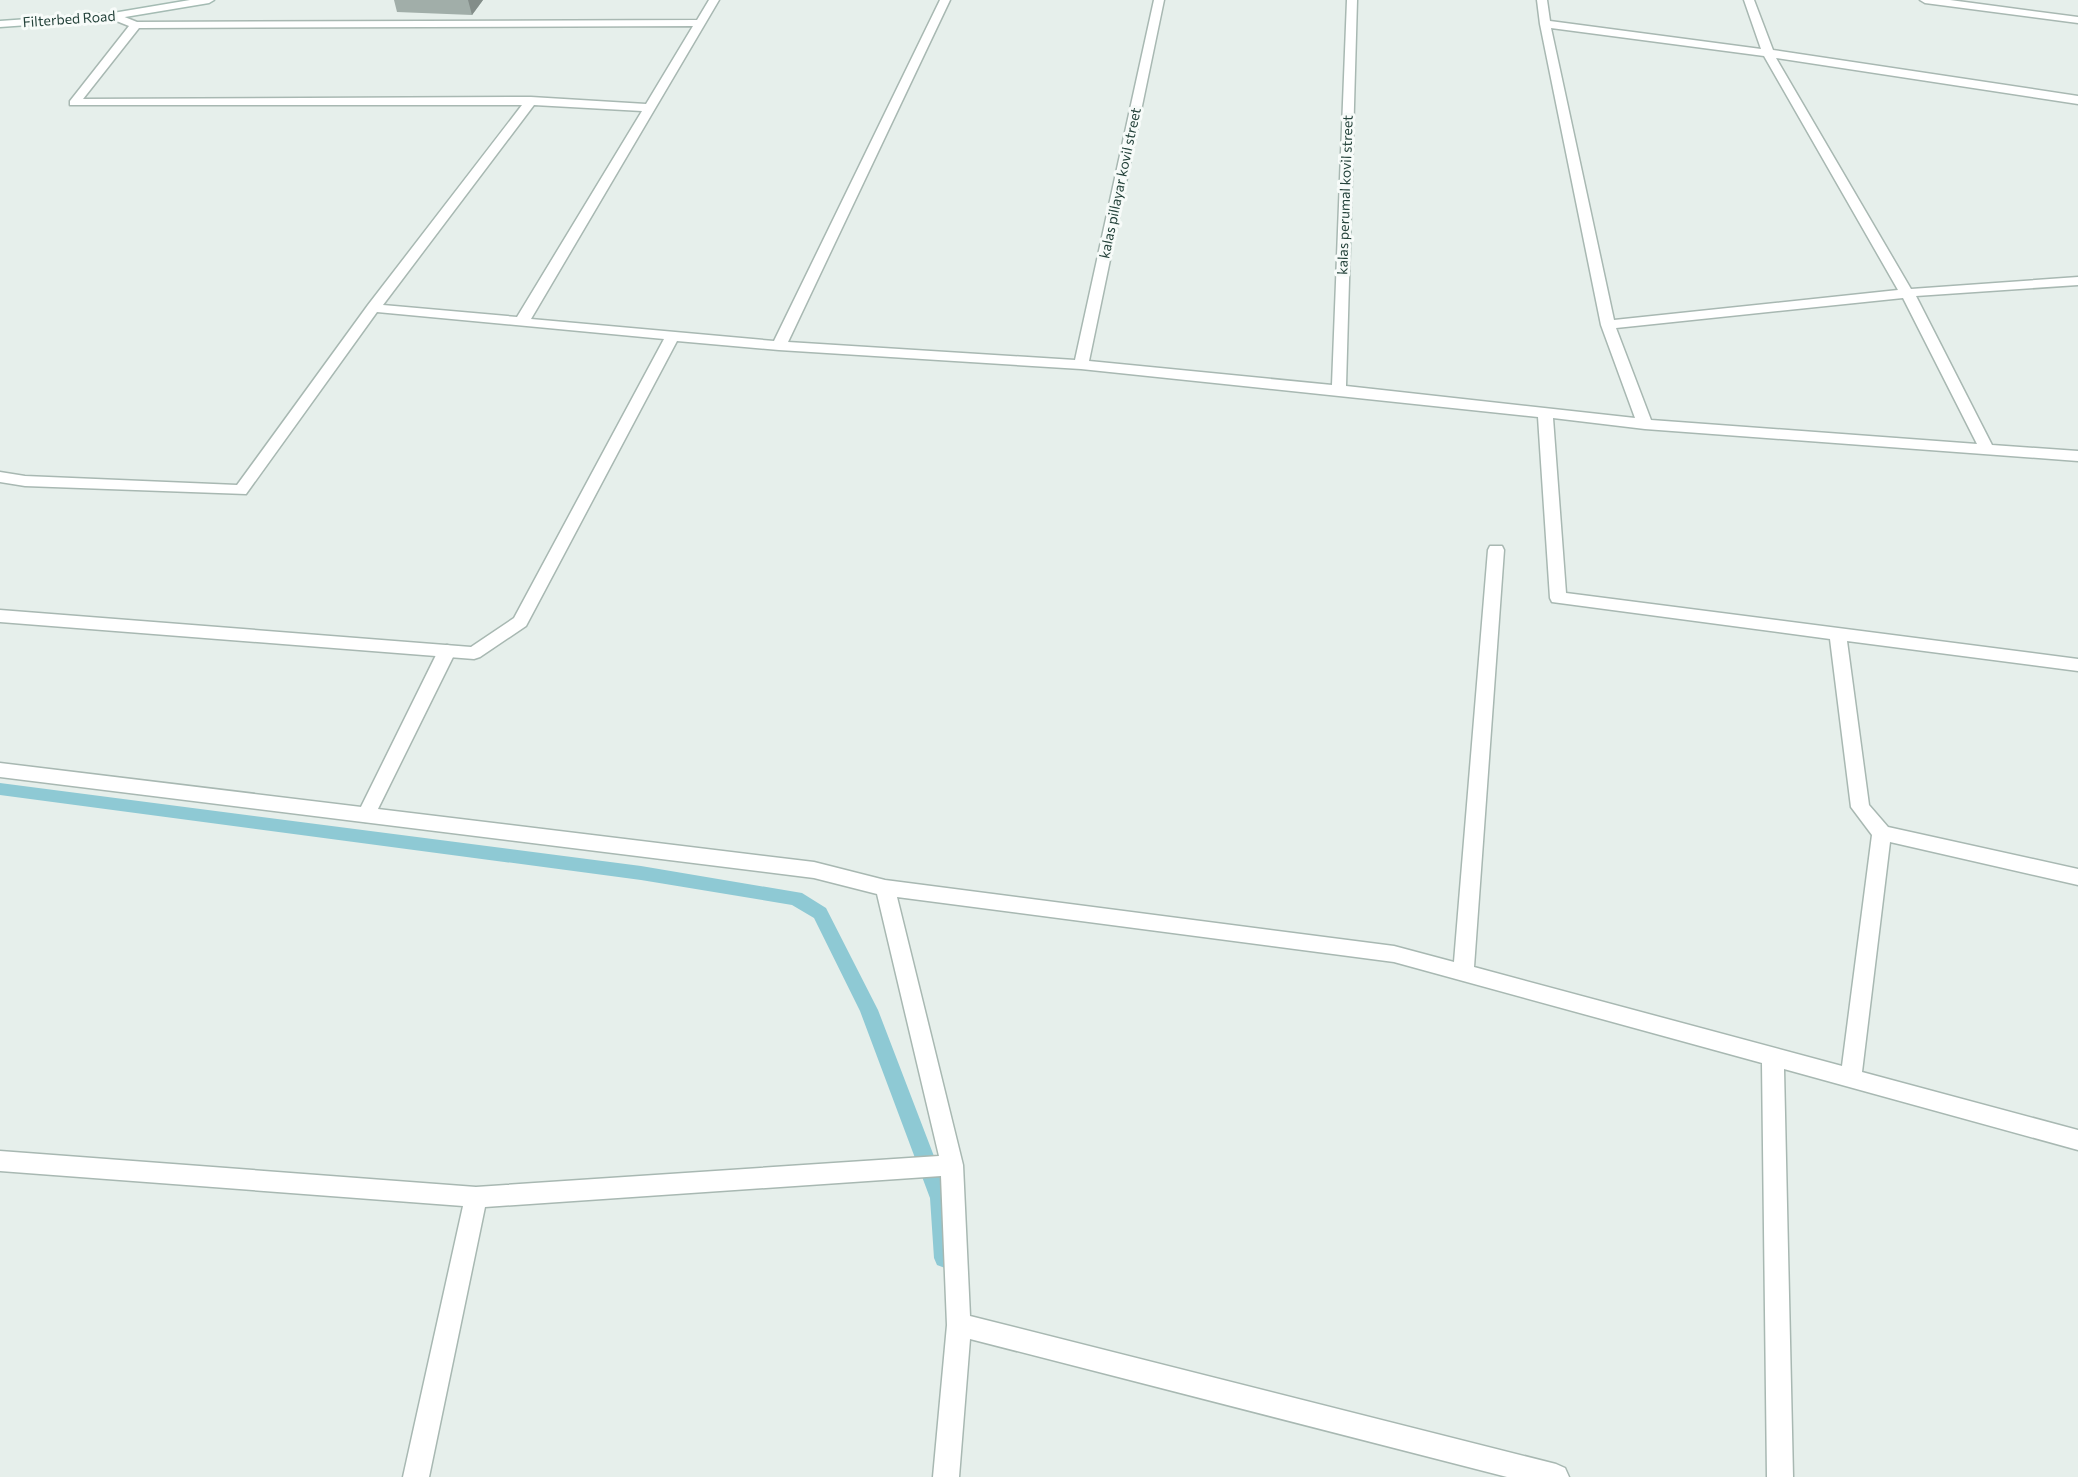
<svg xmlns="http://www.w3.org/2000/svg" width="2078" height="1477" font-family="Commissioner,sans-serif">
	<rect width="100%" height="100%" fill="#e6efeb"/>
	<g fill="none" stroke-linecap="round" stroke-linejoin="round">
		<path fill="#8ec9d4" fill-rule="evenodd" d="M 0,783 L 641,866 L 802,893 L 826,908 L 878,1010 L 950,1198 L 956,1258 L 953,1265 L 945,1268 L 937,1265 L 934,1258 L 930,1198 L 860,1011 L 814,918 L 792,905 L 641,880 L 0,795 Z"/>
		<defs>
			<path id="lane" d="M 447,645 L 453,647 L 456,651 L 375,815 L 373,820 L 366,822 L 359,820 L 357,815 L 438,651 L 441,647 Z"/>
			<g id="street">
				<path d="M 709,0 L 719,0 L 531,319 L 774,341 L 940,0 L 950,0 L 788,342 L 1075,360 L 1154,0 L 1164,0 L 1089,361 L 1332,385 L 1347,0 L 1357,0 L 1346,386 L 1635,418 L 1601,325 L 1540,24 L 1537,0 L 1547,0 L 1550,21 L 1761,49 L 1744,0 L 1754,0 L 1773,50 L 2078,96 L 2078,104 L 1776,58 L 1911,289 L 2078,277 L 2078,285 L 1916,296 L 1992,445 L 2078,451 L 2078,461 L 1645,429 L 1553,418 L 1566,593 L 2078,659 L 2078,671 L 1847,641 L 1869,805 L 1888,827 L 2078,869 L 2078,885 L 1890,842 L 1862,1072 L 2078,1130 L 2078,1150 L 1784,1069 L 1793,1477 L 1767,1477 L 1762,1063 L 1394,962 L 897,897 L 963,1165 L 970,1316 L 1556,1464 L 1565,1468 L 1569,1477 L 1507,1477 L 970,1339 L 959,1477 L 933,1477 L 947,1325 L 941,1176 L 485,1207 L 429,1477 L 403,1477 L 463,1206 L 0,1171 L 0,1151 L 476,1187 L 939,1156 L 877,894 L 814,878 L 0,777 L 0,763 L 814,862 L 885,880 L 1394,946 L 1454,962 L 1488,550 L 1490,546 L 1502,546 L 1504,550 L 1474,967 L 1842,1066 L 1872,835 L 1851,807 L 1830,639 L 1552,602 L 1550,598 L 1538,417 L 1081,369 L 779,350 L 677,341 L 526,626 L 480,657 L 474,659 L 0,622 L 0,610 L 471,647 L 514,618 L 664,339 L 377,312 L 246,494 L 25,486 L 0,482 L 0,472 L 25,476 L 237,485 L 368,305 L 522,105 L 70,105 L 70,101 L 129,26 L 109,18 L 109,14 L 117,14 L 137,22 L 697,20 ZM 693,26 L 646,104 L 531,97 L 83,99 L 139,28 ZM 1551,28 L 1764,56 L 1898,290 L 1614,320 ZM 534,105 L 642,111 L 517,317 L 383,305 ZM 1903,298 L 1977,444 L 1651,420 L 1616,328 Z"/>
				<path d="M 1920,0 L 1950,0 L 2078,17 L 2078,23 L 1925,3 Z"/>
			</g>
			<path id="secondary" d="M 190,0 L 214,0 L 209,3 L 113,19 L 0,27 L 0,21 L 113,13 Z"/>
		</defs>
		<use href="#lane" stroke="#a8b8b2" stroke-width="3"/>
		<use href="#street" stroke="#a8b8b2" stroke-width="3"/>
		<use href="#secondary" stroke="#a4bbb3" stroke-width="3"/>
		<use href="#lane" fill="#fff" fill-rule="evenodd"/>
		<use href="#street" fill="#fff" fill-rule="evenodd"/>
		<use href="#secondary" fill="#fff" fill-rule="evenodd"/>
	</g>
	<path fill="#a1aea9" d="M 394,0 L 483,0 L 472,15 L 397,12 Z"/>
	<path fill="#838d89" d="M 468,0 L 483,0 L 472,15 Z"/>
	<g text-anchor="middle" stroke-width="6" stroke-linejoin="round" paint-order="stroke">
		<g font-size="14" fill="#24423a" stroke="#f7fbf9">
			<text transform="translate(69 19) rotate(-4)" y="5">Filterbed Road</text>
			<text transform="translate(1120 183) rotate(-78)" y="5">kalas pillayar kovil street</text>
			<text transform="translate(1345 195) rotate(-88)" y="5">kalas perumal kovil street</text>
		</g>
	</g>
</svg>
